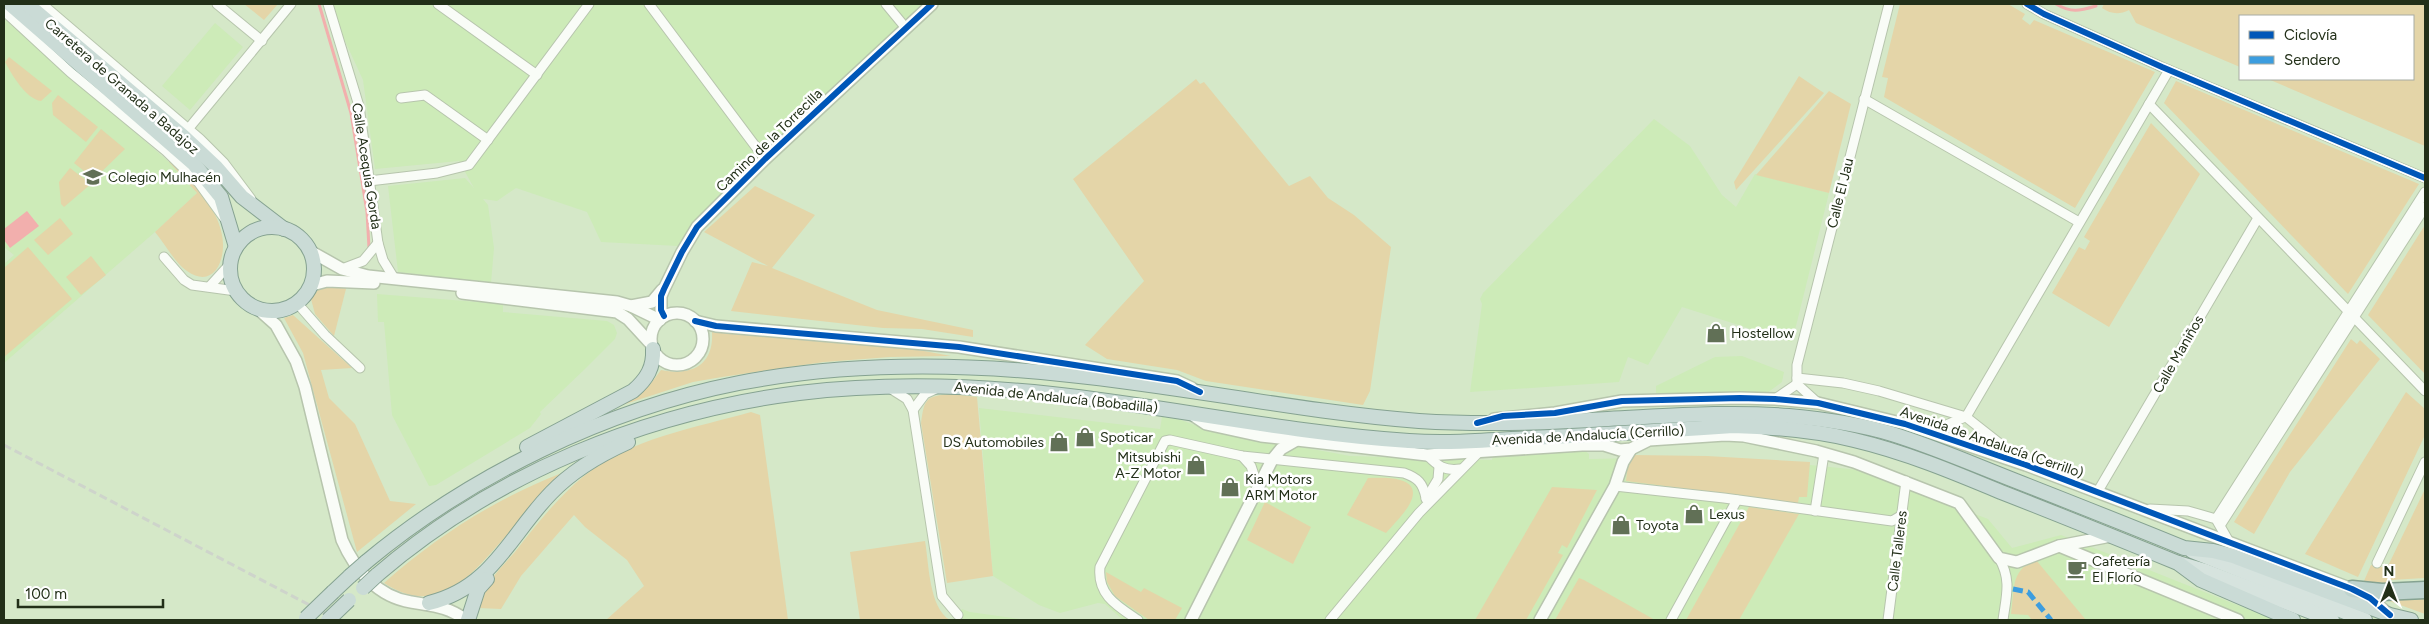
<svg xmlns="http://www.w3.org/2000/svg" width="2429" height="624" font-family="Figtree,sans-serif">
	<rect width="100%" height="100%" fill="#d5e8c8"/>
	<g fill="#cdebb8">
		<path d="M 328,4 L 925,4 L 694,225 L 678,246 L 601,242 L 587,212 L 516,188 L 497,201 L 483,199 L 488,205 L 494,248 L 491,283 L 398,272 L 388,186 L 465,178 L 474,188 L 459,161 L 375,169 L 363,80 Z"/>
		<path d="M 4,19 L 169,162 L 197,193 L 155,232 L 4,363 L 4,264 L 14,255 L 4,247 Z"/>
		<path d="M 215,23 L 243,47 L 190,110 L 162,86 Z"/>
		<path d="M 1654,119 L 1690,146 L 1722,195 L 1736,207 L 1755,174 L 1829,193 L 1792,342 L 1682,307 L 1648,365 L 1628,357 L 1619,382 L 1470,392 L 1482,304 L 1480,299 L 1483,293 Z"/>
		<path d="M 377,294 L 503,304 L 503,312 L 607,321 L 614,325 L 617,333 L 615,339 L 586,368 L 540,412 L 541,414 L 530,428 L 436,485 L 429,486 L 392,415 L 384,322 L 378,322 Z"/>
		<path d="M 1742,356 L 1784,372 L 1782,382 L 1767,393 L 1656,395 L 1656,386 L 1715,357 Z"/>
		<path d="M 979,408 L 1160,429 L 1162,417 L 1181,420 L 1208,430 L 1350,456 L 1492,460 L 1493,454 L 1581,448 L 1589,454 L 1589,459 L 1639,458 L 1810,465 L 1860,470 L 1988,519 L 2012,548 L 2061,535 L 2275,620 L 1123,620 L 1105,604 L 1098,603 L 1060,613 L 1039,605 L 993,576 Z"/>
		<path d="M 962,609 L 970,612 L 1027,620 L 955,620 Z"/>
	</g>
	<g fill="#e4d5a8">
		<path d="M 244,4 L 278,4 L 264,20 Z"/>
		<path d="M 1900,4 L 2008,4 L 2025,14 L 2022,19 L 2030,25 L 2034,20 L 2155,72 L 2075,208 L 1884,97 L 1888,78 L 1882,77 Z"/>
		<path d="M 2104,4 L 2425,4 L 2425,146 L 2268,79 L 2413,79 L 2413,16 L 2240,16 L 2240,67 L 2136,23 L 2129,10 C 2119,15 2111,14 2102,8 Z"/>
		<path d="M 9,57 L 52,91 L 41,101 C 26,99 12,75 5,62 Z"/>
		<path d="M 1799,76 L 1824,93 L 1736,190 L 1734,182 Z"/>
		<path d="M 1196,79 L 1200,84 L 1204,82 L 1289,186 L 1310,176 L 1328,198 L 1354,215 L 1391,247 L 1370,391 L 1363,405 L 1206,381 L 1177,370 L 1107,359 L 1085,345 L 1144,281 L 1073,179 Z"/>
		<path d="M 2176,81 L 2419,184 L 2348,294 L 2164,103 Z"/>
		<path d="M 1829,91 L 1851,104 L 1829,193 L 1756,175 Z"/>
		<path d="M 58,95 L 98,127 L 86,142 L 53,115 L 52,103 Z"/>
		<path d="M 2151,123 L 2200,174 L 2109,327 L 2052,293 L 2079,247 L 2085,250 L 2090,241 L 2084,237 Z"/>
		<path d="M 101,129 L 125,149 L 94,179 L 74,163 Z"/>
		<path d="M 171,160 C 191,181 217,206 222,235 C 227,259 214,290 187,271 C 175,263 165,244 155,232 L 197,193 L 169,162 Z"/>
		<path d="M 70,168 L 91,184 L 64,207 L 61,204 L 59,182 Z"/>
		<path d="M 755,186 L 815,215 L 772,268 L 877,310 L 973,330 L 973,337 L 922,329 L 883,328 L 731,311 L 752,262 L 768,266 L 704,232 Z"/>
		<path d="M 60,218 L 73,234 L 48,255 L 34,240 Z"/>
		<path d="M 2425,225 L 2425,374 L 2368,315 Z"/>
		<path d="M 28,247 L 72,299 L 4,357 L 4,268 Z"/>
		<path d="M 91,256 L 106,275 L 81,295 L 66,277 Z"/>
		<path d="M 333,284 L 347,285 L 334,336 L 315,314 L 311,299 L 318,289 Z"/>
		<path d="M 293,315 L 352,368 L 321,370 L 329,398 L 355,424 L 390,501 L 416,504 L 357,552 L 303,353 L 284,318 Z"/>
		<path d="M 712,332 L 913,349 L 951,356 L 890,357 L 824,362 L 722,377 L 693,382 L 613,408 L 649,386 L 661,370 C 691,376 714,366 712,332 Z"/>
		<path d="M 2351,339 L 2357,344 L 2360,340 L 2380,359 L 2290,472 L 2254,534 L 2234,522 Z"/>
		<path d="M 2406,392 L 2425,409 L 2425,435 L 2358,577 L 2305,554 Z"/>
		<path d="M 951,394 L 977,397 L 993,576 L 947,583 L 921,423 C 924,399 926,396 951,394 Z"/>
		<path d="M 751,412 L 760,415 L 788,620 L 606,620 L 644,586 L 627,560 L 585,527 L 574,515 L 521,576 L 501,609 L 478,608 C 481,587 501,568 515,552 C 536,525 558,497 584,476 C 631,438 695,428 751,412 Z"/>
		<path d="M 1633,455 L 1707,456 L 1810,462 L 1807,497 L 1799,497 L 1798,503 L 1626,481 L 1628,463 Z"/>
		<path d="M 562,473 C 543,494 524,515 506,536 C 471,575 439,619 384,583 C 437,536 495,499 562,473 Z"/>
		<path d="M 1368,478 C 1378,478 1390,477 1400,480 C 1432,489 1396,521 1386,533 L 1347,515 Z"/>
		<path d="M 1552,487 L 1597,490 L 1567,548 L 1562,545 L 1558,553 L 1563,555 L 1526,620 L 1475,620 Z"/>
		<path d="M 2425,489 L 2425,578 L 2391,580 L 2386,584 L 2364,581 L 2371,565 L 2387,568 Z"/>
		<path d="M 1265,502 L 1311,527 L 1293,564 L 1247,540 Z"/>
		<path d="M 1749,507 L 1799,514 L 1739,620 L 1686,620 Z"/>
		<path d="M 925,541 C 929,564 929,608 950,620 L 860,620 L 850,552 Z"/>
		<path d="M 2036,560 L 2086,620 L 2032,620 L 2028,615 L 2011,614 C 2015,589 2010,570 2036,560 Z"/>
		<path d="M 1106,572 L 1141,592 L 1144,588 L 1182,608 L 1175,620 L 1149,620 L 1115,596 L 1107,582 Z"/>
		<path d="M 1579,578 L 1584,580 L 1655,620 L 1555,620 Z"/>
		<path d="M 2425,596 L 2425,614 L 2381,598 Z"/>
	</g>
	<path fill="#f2afad" d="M 27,211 L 39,226 L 10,248 L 4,240 L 4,229 Z"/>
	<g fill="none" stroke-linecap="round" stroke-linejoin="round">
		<g stroke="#f2afad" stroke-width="3">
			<path d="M 319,4 L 351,113 L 367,212 L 369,248"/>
			<path d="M 2056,4 C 2071,13 2079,11 2096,6"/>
		</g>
		<defs>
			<g id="minor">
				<path d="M 42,4 L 200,139 L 224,163 L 251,199"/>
				<path d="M 217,4 L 262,41"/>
				<path d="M 328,4 L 359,106 L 378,243 L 383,260 L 394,278"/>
				<path d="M 438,4 L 537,75"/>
				<path d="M 649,4 L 765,159"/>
				<path d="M 886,4 L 905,27"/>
				<path d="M 2027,4 L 2044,14 L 2162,67 L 2425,178"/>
				<path d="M 4,11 L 70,72 L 166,151 L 199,183 L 225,219"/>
				<path d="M 401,98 L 425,95 L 488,140"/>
				<path d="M 1864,99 L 2079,222"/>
				<path d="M 2149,104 L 2425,391"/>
				<path d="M 189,128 L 291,4"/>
				<path d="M 369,181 L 437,173 L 469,165 L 589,4"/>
				<path d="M 164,257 L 184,280 L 192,285 L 236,291"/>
				<path d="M 342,269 L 363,261 L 378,243"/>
				<path d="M 210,286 L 230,264"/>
				<path d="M 297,303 L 325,335 L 360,368"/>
				<path d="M 1797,378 L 1843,383 L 1879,391 L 1966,417 L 2022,461"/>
				<path d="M 888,387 L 907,399 L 913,410 L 942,596 L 958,615"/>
				<path d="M 1775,399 L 1797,384"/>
				<path d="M 1818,403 L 1797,384 L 1797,365 L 1889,4"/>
				<path d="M 913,410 L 925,394 L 936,389"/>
				<path d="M 1966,417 L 2169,70"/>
				<path d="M 1930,432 L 1965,417"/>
				<path d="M 1427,455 C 1438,466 1444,471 1460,469"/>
				<path d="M 1242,456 L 1251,466 L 1258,487"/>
				<path d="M 1615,486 L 1724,498 L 1892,521 L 1902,515"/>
				<path d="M 2098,491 L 2258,218"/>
				<path d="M 1426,499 L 1438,479 L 1439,467"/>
				<path d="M 2150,509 L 2188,511 L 2216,519 L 2228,540"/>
				<path d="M 1815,511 L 1824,454"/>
				<path d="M 2216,519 L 2425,192"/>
				<path d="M 2221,524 L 2425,207"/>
				<path d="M 1999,558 C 2012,580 2006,597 2003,620"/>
				<path d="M 2377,563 L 2425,462"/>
				<path d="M 1138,620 C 1117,606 1097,595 1100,567 L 1165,441 L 1170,440 L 1242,456 L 1404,473 C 1418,478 1423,483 1426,498"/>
				<path d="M 1330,620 L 1419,513 L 1480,451"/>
				<path d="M 1671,620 L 1737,500"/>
				<path d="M 1888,620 L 1906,481"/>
			</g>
			<g id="tertiary">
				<path d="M 310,251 L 342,269 L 368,276 L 617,302 L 631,306 L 660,320"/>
				<path d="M 312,285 L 327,281 L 374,283"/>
				<path d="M 462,293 L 617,312 L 628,319 L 651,344"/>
				<path d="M 631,306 L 652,302 L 662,290"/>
				<path d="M 257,308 L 276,325 L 296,361 L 305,387 L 342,540 C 355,570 378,597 411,602 C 433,606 447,606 466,620"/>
				<circle cx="677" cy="339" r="26"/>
				<path d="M 664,316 L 661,310 L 661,296 L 664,289 L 682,252 L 697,227 L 765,159 L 932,4"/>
				<path d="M 695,321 L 716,326 L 959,347 L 1177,381 L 1192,388"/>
				<path d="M 1191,414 L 1206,424 L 1261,436 L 1427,455 L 1582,445 L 1604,445 L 1620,450 L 1631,449 L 1649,440 L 1725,435 L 1744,436 L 1816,451 L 1854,462 L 1959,503 L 1999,558 L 2017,562 L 2059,546 L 2111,536"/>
				<path d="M 1494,419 L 1555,413 L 1622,401 L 1740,398 L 1775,399 L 1818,403 L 1905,424 L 2026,465 L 2352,589 L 2370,598 L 2386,612"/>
				<path d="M 2059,546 L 2238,620"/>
				<path d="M 1191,620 L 1272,460 L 1281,449 L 1295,441"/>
				<path d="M 1540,620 L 1615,486 L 1623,462 L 1631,449"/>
			</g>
			<g id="primary">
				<path d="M 2192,551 L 2365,620"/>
				<path d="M 2178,563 L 2205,571 L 2332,620"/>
			</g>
			<g id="trunk">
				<path d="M 10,4 L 194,164 L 221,197 L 236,247"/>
				<path d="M 27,4 L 183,136 L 216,167 L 242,197 L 284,229"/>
				<circle cx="272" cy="269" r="42"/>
				<path d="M 527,447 L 633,391 C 647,379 654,367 653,349"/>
				<path d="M 366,562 C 469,476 606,409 739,383 C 848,362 960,363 1070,375 C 1187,387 1302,412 1419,421 C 1482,425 1545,423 1608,419 C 1669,416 1728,411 1789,416 C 1823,419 1859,424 1892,434 C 1934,447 1975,465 2016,481 C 2072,503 2128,525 2184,548 L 2213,551 L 2233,556 L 2390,615 L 2411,620"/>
				<path d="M 377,575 C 494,474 646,412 799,393 C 882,383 968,385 1052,394 C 1171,407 1289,433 1409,441 C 1456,444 1503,439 1550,437 C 1611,434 1672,430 1733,426 C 1774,427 1814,430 1854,440 C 1905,452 1953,472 2001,492 C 2060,515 2119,539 2178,563 L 2201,580 L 2293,620"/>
				<path d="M 333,592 L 350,576"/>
				<path d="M 429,603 C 492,588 510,535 551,493 C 573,470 599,455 628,442"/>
				<path d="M 468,620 L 478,589 L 487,579"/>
			</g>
			<path id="motorway" d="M 2352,589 L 2382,592 L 2425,590"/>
		</defs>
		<use href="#minor" stroke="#b7c5ad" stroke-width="11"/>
		<use href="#tertiary" stroke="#b7c5ad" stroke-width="14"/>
		<use href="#primary" stroke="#85a291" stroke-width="16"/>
		<use href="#trunk" stroke="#85a291" stroke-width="16"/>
		<use href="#motorway" stroke="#85a291" stroke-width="19"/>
		<use href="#minor" stroke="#f9fcf7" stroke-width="9"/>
		<use href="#tertiary" stroke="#f9fcf7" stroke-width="11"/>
		<use href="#primary" stroke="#d6e3de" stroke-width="14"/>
		<use href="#trunk" stroke="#cadbd6" stroke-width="14"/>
		<use href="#motorway" stroke="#bed3ce" stroke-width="16"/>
		<path stroke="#ced4cb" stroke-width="3" stroke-dasharray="8 4" stroke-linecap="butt" d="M 4,445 L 338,620"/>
		<defs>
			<g id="trunk-bridge">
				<path d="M 350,576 L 366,562"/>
				<path d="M 363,588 L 377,575"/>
				<path d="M 306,618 L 333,592"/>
				<path d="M 328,620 L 349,600"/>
			</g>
		</defs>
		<use href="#trunk-bridge" stroke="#85a291" stroke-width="16" stroke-linecap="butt"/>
		<use href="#trunk-bridge" stroke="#cadbd6" stroke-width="14"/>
		<path stroke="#3c9ddf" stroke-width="5" stroke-dasharray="10 5" stroke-linecap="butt" d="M 2013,589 L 2028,592 L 2051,620"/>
		<defs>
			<g id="cycleway">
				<path d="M 2027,4 L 2044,14 L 2162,67 L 2425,178"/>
				<path d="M 664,316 L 661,310 L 661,296 L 664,289 L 682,252 L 697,227 L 765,159 L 932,4"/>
				<path d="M 695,321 L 716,326 L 959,347 L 1177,381 L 1200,392"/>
				<path d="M 1477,423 L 1503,416 L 1555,413 L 1622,401 L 1740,398 L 1775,399 L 1818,403 L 1905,424 L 2026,465 L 2352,589 L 2370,598 L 2390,615"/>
			</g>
		</defs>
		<use href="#cycleway" stroke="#fff" stroke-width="9"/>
		<use href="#cycleway" stroke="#0057b8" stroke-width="6"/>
	</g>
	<defs>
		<symbol id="school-bare" viewBox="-9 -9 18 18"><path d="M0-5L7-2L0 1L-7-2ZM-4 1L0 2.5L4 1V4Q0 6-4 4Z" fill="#617056" stroke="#fff" stroke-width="2.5" paint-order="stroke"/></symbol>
		<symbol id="shop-bare" viewBox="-9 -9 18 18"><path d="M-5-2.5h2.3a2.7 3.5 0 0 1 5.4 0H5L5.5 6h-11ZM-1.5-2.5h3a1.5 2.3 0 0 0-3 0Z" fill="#617056" stroke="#fff" stroke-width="2.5" paint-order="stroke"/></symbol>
		<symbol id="cafe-bare" viewBox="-9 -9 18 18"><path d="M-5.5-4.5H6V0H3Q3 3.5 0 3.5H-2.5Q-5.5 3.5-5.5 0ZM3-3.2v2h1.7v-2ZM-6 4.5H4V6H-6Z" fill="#617056" stroke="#fff" stroke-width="2.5" paint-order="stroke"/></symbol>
	</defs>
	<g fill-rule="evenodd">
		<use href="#school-bare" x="79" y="163" width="28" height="28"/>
		<use href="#shop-bare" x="1702" y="319" width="28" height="28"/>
		<use href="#shop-bare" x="1071" y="423" width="28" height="28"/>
		<use href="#shop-bare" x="1045" y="428" width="28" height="28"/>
		<use href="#shop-bare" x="1182" y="451" width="28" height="28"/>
		<use href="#shop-bare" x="1216" y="473" width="28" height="28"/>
		<use href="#shop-bare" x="1680" y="500" width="28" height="28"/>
		<use href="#shop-bare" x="1607" y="511" width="28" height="28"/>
		<use href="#cafe-bare" x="2063" y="555" width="28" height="28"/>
	</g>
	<g text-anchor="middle" stroke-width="5" stroke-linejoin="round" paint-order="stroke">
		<g font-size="14" fill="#222f18" stroke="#fff">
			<text transform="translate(122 86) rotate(41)" y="5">Carretera de Granada a Badajoz</text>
			<text transform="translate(769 140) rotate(-44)" y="5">Camino de la Torrecilla</text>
			<text transform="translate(367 166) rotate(81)" y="5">Calle Acequia Gorda</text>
			<text transform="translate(1840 193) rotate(-76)" y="5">Calle El Jau</text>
			<text transform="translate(2178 354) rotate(-60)" y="5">Calle Maniños</text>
			<text transform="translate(1056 397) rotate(6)" y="5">Avenida de Andalucía (Bobadilla)</text>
			<text transform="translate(1588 435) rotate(-3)" y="5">Avenida de Andalucía (Cerrillo)</text>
			<text transform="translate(1992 442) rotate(19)" y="5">Avenida de Andalucía (Cerrillo)</text>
			<text transform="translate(1897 551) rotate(-83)" y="5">Calle Talleres</text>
		</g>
		<g font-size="14" fill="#222f18" stroke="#fff" text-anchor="start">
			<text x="108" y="182">Colegio Mulhacén</text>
			<text x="1731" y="338">Hostellow</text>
			<text x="1100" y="442">Spoticar</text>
			<text x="1044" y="447" text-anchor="end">DS Automobiles</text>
			<text x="1181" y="462" text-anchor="end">Mitsubishi<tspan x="1181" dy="16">A-Z Motor</tspan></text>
			<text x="1245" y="484">Kia Motors<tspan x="1245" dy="16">ARM Motor</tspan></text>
			<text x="1709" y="519">Lexus</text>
			<text x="1636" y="530">Toyota</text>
			<text x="2092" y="566">Cafetería<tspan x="2092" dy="16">El Florío</tspan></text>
		</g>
	</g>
	<rect width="2429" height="624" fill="none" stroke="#222f18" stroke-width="10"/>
	<rect x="2239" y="15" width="175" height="65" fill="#ffffff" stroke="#a7aca3"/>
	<rect x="2249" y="31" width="25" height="8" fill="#0057b8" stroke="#a7aca3"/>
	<text x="2284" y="40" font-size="15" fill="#222f18">Ciclovía</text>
	<rect x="2249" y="56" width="25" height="8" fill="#3c9ddf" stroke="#a7aca3"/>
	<text x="2284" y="65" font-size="15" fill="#222f18">Sendero</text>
	<g transform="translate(2389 584)" stroke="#ffffff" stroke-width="4" paint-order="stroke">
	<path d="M0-4L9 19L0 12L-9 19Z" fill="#222f18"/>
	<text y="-8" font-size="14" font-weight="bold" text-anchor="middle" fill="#222f18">N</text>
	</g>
	<path d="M18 599v8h145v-8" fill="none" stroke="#222f18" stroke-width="2.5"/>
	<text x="25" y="599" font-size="15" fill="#222f18" stroke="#ffffff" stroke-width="4" paint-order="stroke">100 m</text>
</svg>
